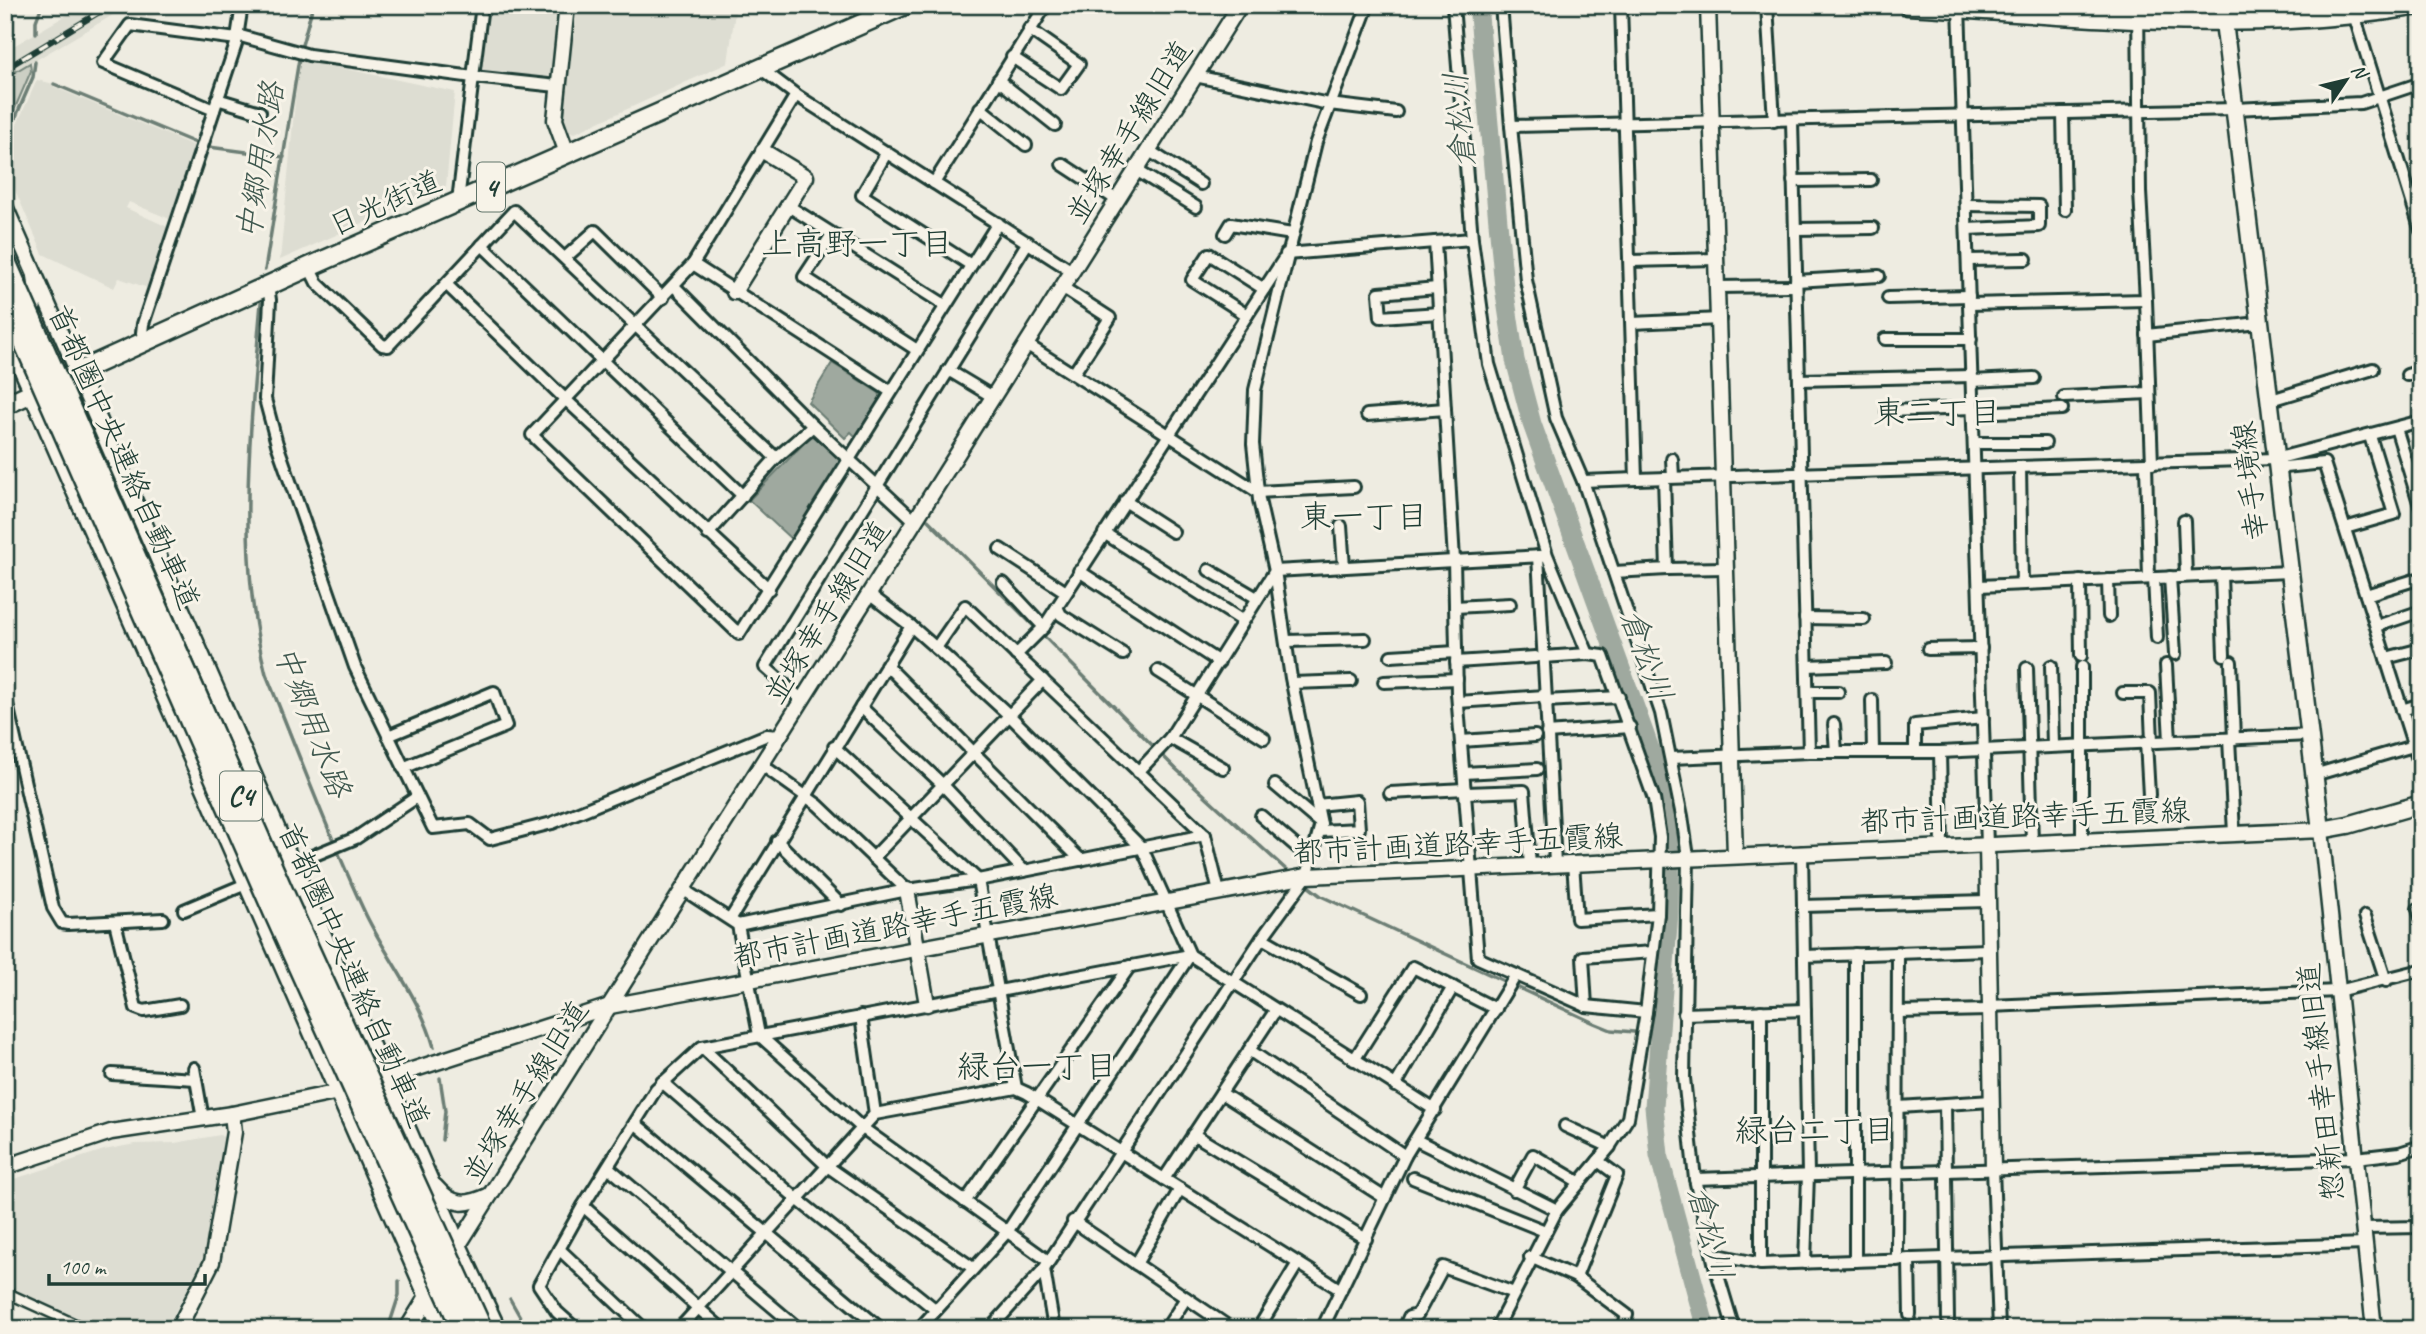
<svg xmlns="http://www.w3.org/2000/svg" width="2426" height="1334" font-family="Caveat,'Klee One',sans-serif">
	<rect width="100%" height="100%" fill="#eeece1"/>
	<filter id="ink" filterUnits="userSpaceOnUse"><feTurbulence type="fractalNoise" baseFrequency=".0143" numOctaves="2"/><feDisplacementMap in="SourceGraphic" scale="14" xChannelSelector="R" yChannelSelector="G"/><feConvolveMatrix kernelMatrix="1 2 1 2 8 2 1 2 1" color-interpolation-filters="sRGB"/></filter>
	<g filter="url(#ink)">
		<g fill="#ddddd2">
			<path d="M 84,5 L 130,5 L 5,78 L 5,51 Z"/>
			<path d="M 488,5 L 736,5 L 728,63 L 575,133 L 566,131 L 563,122 L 566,84 L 481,74 Z"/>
			<path d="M 299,59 L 455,92 L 446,186 L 280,260 Z"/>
			<path d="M 37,80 L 54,84 L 54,87 L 197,147 L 172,220 L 129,202 L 126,208 L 170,228 L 148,288 L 119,278 L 114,288 L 43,254 L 5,167 L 5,156 L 11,159 L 13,154 L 7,151 L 9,143 L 5,141 L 5,129 L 13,133 Z"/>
			<path d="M 220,1135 L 224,1138 L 203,1265 L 198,1268 L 166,1329 L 103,1329 L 5,1286 L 5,1182 L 104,1150 L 135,1144 L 175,1143 Z"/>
		</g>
		<path fill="#cccfc4" stroke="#76867c" stroke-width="2" d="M 30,63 L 31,71 L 6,129 L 5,78 Z"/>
		<g fill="#9fa99f" stroke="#6c7e74" stroke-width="2">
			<path d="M 832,363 L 879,393 L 882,399 L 857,438 L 851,432 L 845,438 L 808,402 Z"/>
			<path d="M 818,435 L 839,458 L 841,465 L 792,540 L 749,500 L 810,437 Z"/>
		</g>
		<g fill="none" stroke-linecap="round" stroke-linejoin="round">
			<g stroke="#6c7e74" stroke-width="3.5">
				<path d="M 36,33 L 36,21 L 42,5"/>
				<path d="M 302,45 L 313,5"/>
				<path d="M 54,84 L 198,144"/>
				<path d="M 11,128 L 33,77 L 35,62"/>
				<path d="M 209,147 L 284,157"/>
				<path d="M 265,270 L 299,59"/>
				<path d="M 261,303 C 251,423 235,557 266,674 C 299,754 329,837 366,915 C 388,960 420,998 434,1047"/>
				<path d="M 928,520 L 1176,769 L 1292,875"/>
				<path d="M 1304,883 L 1321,896 L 1594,1023 L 1611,1030 L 1657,1034"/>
				<path d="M 440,1078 L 445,1111 L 442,1140"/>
				<path d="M 510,1299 L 527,1329"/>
				<path d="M 388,1329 L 399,1295 L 399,1281"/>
			</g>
			<path stroke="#9fa99f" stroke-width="19" d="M 1478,5 L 1504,287 L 1515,360 L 1532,424 L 1657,768 L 1670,839 L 1669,912 L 1654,1107 L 1659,1155 L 1706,1329"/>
			<defs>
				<path id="pedestrian" d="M 5,1292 L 86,1329"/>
				<g id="minor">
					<path d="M 1453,5 L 1472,239 L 1489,364 L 1547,555 L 1588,654"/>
					<path d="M 1501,5 L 1511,126 L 2235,109 L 2361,103 L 2421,83"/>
					<path d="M 1621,5 L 1636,479 L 2275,459 L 2421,421"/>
					<path d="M 1767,5 L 1774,121"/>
					<path d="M 1959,5 L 1987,845"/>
					<path d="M 2351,5 L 2421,231"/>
					<path d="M 237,35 L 309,55 L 473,77 L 482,5"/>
					<path d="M 1012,57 L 1061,89 L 1079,64 L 1029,29"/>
					<path d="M 760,68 L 796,95 L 1072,271"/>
					<path d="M 1195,76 L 1329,104 L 1396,112"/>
					<path d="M 998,80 L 1055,125"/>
					<path d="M 796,95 L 693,264 L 532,435 L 739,634 L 998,223"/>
					<path d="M 217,99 L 260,112"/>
					<path d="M 980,108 L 1026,145"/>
					<path d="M 214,110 L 103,63 L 130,25 L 237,39"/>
					<path d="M 2063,113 L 2065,210"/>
					<path d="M 1792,122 L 1809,752"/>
					<path d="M 1511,126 L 1526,280 L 1556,418 L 1583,481 L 1661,713 L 1682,816 L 1688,857 L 1684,1078 L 1695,1179 L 1714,1262 L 1734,1329"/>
					<path d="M 1148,150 L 1201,184"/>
					<path d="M 887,152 L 862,195 L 971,265"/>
					<path d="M 1062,164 L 1117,200"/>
					<path d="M 1136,170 L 1196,207"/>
					<path d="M 1793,181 L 1871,180"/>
					<path d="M 934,183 L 1046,5"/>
					<path d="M 458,201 L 473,77 L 557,86"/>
					<path d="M 1966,205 L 2039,206 L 2039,226 L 1967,229"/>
					<path d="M 790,207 L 945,305"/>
					<path d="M 1795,229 L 1873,228"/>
					<path d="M 1225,234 L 1231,224 L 1292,234"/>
					<path d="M 831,236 L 804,277 L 917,350"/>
					<path d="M 1435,242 L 1454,560 L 1457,693 L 1478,958 L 1586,1006 L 1646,1012"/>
					<path d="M 482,245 L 743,496"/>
					<path d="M 1286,254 L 1472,239"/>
					<path d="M 565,258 L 595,231 L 663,298"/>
					<path d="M 1968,260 L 2026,259"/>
					<path d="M 1630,261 L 1717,259"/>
					<path d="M 693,264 L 890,391"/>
					<path d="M 309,267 L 317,283 L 382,345 L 388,346 L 514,211 L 776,458"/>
					<path d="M 1796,281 L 1879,276"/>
					<path d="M 447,285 L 565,399 L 769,589"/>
					<path d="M 268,286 L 270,300 L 265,399 L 277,444 L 355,667 L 433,828 L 470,824 L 490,839 L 552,823 L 767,735 L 779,736"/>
					<path d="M 674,286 L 813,426 L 915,521"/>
					<path d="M 1062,287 L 1110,318 L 1074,373"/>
					<path d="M 1719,287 L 1796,286"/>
					<path d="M 1437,288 L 1379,293 L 1381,317 L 1439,313"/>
					<path d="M 1888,298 L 1969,296"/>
					<path d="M 2146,300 L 2152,464"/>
					<path d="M 1970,304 L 2146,300 L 2140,192 L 2138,5"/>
					<path d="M 1247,315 L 1192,280 L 1209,254 L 1264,289"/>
					<path d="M 1632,323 L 1720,319"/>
					<path d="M 2147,335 L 2259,323"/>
					<path d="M 1885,339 L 1971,339"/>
					<path d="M 145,342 L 142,333 L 143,324 L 236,44 L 242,5"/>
					<path d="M 1026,344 L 1258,492 L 1354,487"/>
					<path d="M 948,370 L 993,397"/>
					<path d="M 2407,375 L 2421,371"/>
					<path d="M 1799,380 L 1972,376"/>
					<path d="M 1972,381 L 2034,378"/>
					<path d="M 2064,397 L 2149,393"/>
					<path d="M 2268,401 L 2373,369"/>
					<path d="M 1887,411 L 1973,408"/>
					<path d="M 1973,413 L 2062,409"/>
					<path d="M 1367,415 L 1445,409"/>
					<path d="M 2396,428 L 2421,509"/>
					<path d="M 1974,443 L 2045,443"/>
					<path d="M 1672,459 L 1673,477"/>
					<path d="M 2146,464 L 2149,578"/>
					<path d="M 2020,467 L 2022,584"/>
					<path d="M 2276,468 L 2324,463 L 2421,769"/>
					<path d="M 1583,481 L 1636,479"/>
					<path d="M 1125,501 L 1173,532"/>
					<path d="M 2184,521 L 2186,576"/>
					<path d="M 1341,526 L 1344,567"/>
					<path d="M 2345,528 L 2394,514 L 2370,436"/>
					<path d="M 1104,533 L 1243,621"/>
					<path d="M 708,534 L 776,458 L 813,426"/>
					<path d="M 1000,549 L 1066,592"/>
					<path d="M 1538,556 L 1555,863"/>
					<path d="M 1667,569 L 1726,568"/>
					<path d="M 1209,570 L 1257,598"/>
					<path d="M 1079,571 L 1219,662"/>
					<path d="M 1275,571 L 1542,556"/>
					<path d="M 1614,572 L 1667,569 L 1664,478"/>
					<path d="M 2221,575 L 2224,655"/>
					<path d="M 2170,577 L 2175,654"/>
					<path d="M 2154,578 L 2157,638"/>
					<path d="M 2108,580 L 2109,616"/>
					<path d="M 2080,581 L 2081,656"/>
					<path d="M 1003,583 L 1044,627"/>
					<path d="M 1979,586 L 2289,572"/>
					<path d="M 869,594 L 911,626"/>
					<path d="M 2366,595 L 2421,578"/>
					<path d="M 1057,607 L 1061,615 L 1123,654"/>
					<path d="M 1455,607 L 1510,604"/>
					<path d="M 1805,618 L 1864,619"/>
					<path d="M 2377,626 L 2421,611"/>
					<path d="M 1287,641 L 1365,639"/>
					<path d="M 936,648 L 1009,715 L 1142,848 L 1190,955 L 1435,1110"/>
					<path d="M 1928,649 L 1981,648"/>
					<path d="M 1016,655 L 1044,627 L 1283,260"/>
					<path d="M 1391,656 L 1456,652"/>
					<path d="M 2386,658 L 2421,649"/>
					<path d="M 1456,662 L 1535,657"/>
					<path d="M 2231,662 L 2234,739"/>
					<path d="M 886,665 L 1081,860"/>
					<path d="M 2166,665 L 2170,741"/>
					<path d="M 1807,666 L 1886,663"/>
					<path d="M 2051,666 L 2053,746"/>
					<path d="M 2082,667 L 2082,840"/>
					<path d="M 2027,668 L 2032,843"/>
					<path d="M 1158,671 L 1264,738"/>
					<path d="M 1384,682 L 1457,679"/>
					<path d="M 1292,683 L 1351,681"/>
					<path d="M 1808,692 L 1838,692"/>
					<path d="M 2123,693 L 2150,693 L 2152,742"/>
					<path d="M 5,695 L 53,908 L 62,923 L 68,924 L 163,919"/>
					<path d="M 802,700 L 765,667 L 1028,242"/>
					<path d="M 1872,700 L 1873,752"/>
					<path d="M 1545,701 L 1619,697"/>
					<path d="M 1458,702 L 1544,696"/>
					<path d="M 861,707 L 942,784 L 1024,871"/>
					<path d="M 2402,710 L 2421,704"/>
					<path d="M 1834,724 L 1836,752"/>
					<path d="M 1547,733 L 1630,727"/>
					<path d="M 388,736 L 494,692 L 506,726 L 403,768"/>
					<path d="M 1170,738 L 1223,768"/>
					<path d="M 2229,739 L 2234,833"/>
					<path d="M 1461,741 L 1535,736"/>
					<path d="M 2146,742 L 2149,795"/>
					<path d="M 834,747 L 978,880 L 1016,1088"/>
					<path d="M 1915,752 L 1915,725 L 1983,718"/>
					<path d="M 1940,752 L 1942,845"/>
					<path d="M 1671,758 L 1809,752 L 1940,752 L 2309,735"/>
					<path d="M 762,765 L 818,805 L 907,890"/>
					<path d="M 1138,772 L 1170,738 L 1275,571"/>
					<path d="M 1464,773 L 1537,769"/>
					<path d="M 2314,775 L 2413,746"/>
					<path d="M 1275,785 L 1321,824"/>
					<path d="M 1390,793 L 1465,789"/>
					<path d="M 1466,793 L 1524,791 L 1530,865"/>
					<path d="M 1317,805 L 1357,801 L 1359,829 L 1320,831"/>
					<path d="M 1261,816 L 1312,860"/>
					<path d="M 777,841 L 841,905"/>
					<path d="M 1802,852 L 1808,1174 L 1805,1263"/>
					<path d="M 873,858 L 1043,680"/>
					<path d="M 1573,863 L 1577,919 L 1658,914"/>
					<path d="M 271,873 L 356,838 L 417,797"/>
					<path d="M 684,890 L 738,925 L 759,1035 L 861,1127 L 1047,1260"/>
					<path d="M 1803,906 L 1987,901"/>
					<path d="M 2418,909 L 2421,918"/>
					<path d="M 184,910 L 253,881"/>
					<path d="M 2365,916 L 2386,981"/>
					<path d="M 731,918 L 911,626 L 936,648 L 965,606 L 1205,835 L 1219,892"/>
					<path d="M 115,922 L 136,1008 L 144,1011 L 180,1005"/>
					<path d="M 738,925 L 907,890 L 978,880 L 1205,835"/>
					<path d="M 1262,938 L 1361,994"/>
					<path d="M 1804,956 L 1988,950"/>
					<path d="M 1586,1006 L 1583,957 L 1653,952"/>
					<path d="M 1989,1006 L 2338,991 L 2421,970"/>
					<path d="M 1761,1011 L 1761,1264"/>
					<path d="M 1898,1012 L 1989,1010"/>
					<path d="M 1684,1014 L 1805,1010"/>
					<path d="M 861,1016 L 875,1114"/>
					<path d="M 702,1047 L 827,1166 L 973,1268"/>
					<path d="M 1249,1050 L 1405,1156"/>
					<path d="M 1354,1060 L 1413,967 L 1496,1009"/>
					<path d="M 194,1068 L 203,1119"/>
					<path d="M 112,1074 L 196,1079"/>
					<path d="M 662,1082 L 797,1199 L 936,1310"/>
					<path d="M 1395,1086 L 1453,987"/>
					<path d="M 1221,1093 L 1385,1198"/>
					<path d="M 1945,1104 L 1948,1320"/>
					<path d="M 1899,1107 L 1992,1101"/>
					<path d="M 636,1124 L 881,1329"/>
					<path d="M 1565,1126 L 1610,1147"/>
					<path d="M 1193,1134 L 1366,1239"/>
					<path d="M 1416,1140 L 1557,1210"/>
					<path d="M 1598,1161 L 1617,1175 L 1576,1277 L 1627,1315 L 1623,1329"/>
					<path d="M 608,1167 L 799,1329"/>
					<path d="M 1993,1168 L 1999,1329"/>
					<path d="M 1413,1178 L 1545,1231"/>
					<path d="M 1164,1179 L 1275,1011"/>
					<path d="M 1695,1179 L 2356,1158 L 2399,1153 L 2421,1146"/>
					<path d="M 1514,1190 L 1533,1155 L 1579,1182"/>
					<path d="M 965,1202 L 1130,966"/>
					<path d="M 583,1206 L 722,1329"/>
					<path d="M 1073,1221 L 1232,1329"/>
					<path d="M 2364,1228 L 2421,1227"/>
					<path d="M 559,1249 L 644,1329"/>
					<path d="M 1713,1254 L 1761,1264 L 2365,1244"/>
					<path d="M 1530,1257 L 1576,1277"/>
					<path d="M 1909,1259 L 1910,1315"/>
					<path d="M 1897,1260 L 1898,952"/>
					<path d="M 1855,1261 L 1855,954"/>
					<path d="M 1136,1264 L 1180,1189"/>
					<path d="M 1044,1269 L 1054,1329"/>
					<path d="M 576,1329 L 557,1312 L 539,1285 L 583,1206 L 656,1089 L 702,1047 L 1190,955"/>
					<path d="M 679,1329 L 875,1114 L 1016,1088 L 1027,1093 L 1341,1290"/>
					<path d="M 919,1329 L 1007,1232 L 1190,955"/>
					<path d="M 990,1329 L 1044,1269 L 1262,938 L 1307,876 L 1321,824 L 1291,678 L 1275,571 L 1259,500 L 1253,444 L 1255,390 L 1316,142 L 1368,5"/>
					<path d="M 1166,1329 L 1186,1298"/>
					<path d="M 1258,1329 L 1298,1263"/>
					<path d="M 1322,1329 L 1405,1156 L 1516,975"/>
					<path d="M 1404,1329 L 1409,1317 L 1417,1315 L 1443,1267 L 1514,1293"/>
					<path d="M 1496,1329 L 1557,1210 L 1608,1149 L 1628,1118 L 1646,1012 L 1658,914 L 1660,837 L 1654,799 L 1603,656 L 1588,654 L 1543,657"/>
				</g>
				<g id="tertiary">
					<path d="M 567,5 L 555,120 L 567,153"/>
					<path d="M 1708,5 L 1735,855"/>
					<path d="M 5,206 L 78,373"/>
					<path d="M 734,292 L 806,177 L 763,151"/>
					<path d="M 30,320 L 37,294 L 35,275"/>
					<path d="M 5,333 L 32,393 L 38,386"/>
					<path d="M 1987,845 L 1993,1168"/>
					<path d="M 907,890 L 927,1004"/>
					<path d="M 375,1082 L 610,1006 L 1307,876 L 2321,830 L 2374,1329"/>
					<path d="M 5,1167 L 111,1132 L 232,1114 L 349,1090"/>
					<path d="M 435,1186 C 453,1207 466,1206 490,1195"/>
					<path d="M 458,1246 L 1240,5"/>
					<path d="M 178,1329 L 212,1262 L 234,1132 L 232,1114"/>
				</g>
				<g id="secondary">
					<path d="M 2222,5 L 2321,830 L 2348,825 L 2421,804"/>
					<path d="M 67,382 L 78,373 L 452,1232 L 497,1329"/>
					<path d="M 32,393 L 442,1329"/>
					<path d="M 74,457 L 73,480 L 81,506"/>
					<path d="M 408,1329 L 432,1290"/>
				</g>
				<g id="trunk">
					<path d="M 1908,5 C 2079,15 2249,35 2420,5"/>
					<path d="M 5,405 L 309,267 L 905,5"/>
				</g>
			</defs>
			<use href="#pedestrian" stroke="#1f3d34" stroke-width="13"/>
			<use href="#minor" stroke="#1f3d34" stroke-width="16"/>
			<use href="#tertiary" stroke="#1f3d34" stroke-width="19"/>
			<use href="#secondary" stroke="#1f3d34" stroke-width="21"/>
			<use href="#trunk" stroke="#1f3d34" stroke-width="23"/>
			<use href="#pedestrian" stroke="#f7f3e8" stroke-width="8"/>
			<use href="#minor" stroke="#f7f3e8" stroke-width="10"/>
			<use href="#tertiary" stroke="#f7f3e8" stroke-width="14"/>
			<use href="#secondary" stroke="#f7f3e8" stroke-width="16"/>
			<use href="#trunk" stroke="#f7f3e8" stroke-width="18"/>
			<defs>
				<path id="rail" d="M 5,69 L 111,5"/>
			</defs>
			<use href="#rail" stroke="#1f3d34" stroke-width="6"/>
			<use href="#rail" stroke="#f7f3e8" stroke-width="3.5" stroke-dasharray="10" stroke-linecap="butt"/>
			<defs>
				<g id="motorway-bridge">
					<path d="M 5,260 L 289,905 L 482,1329"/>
					<path d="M 5,299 L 275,915 L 462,1329"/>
				</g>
			</defs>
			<use href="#motorway-bridge" stroke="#1f3d34" stroke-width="24" stroke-linecap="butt"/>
			<use href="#motorway-bridge" stroke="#f7f3e8" stroke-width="19"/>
		</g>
	</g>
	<g text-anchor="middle" stroke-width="6" stroke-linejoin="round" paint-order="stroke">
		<g fill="#f7f3e8" stroke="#60746a" stroke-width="2">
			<rect x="477" y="162.5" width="28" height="49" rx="5"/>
			<rect x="220" y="771.5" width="42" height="49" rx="5"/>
		</g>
		<g font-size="28" font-weight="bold" fill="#1f3d34">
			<text x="491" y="197">4</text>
			<text x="241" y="806">C4</text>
		</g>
		<g font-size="30" fill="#1f3d34" stroke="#f7f3e8">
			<text transform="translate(1129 132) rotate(-58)" y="10">並塚幸手線旧道</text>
			<text transform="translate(385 203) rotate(-24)" y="10">日光街道</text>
			<text transform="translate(124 457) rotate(66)" y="10">首都圏中央連絡自動車道</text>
			<text transform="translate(2250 481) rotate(-97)" y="10">幸手境線</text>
			<text transform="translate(827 612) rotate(-58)" y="10">並塚幸手線旧道</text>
			<text transform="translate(2025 816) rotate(-2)" y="10">都市計画道路幸手五霞線</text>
			<text transform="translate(1458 844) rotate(-3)" y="10">都市計画道路幸手五霞線</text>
			<text transform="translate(895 926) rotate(-11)" y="10">都市計画道路幸手五霞線</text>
			<text transform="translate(354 975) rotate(66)" y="10">首都圏中央連絡自動車道</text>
			<text transform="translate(2321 1082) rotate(-96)" y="10">惣新田幸手線旧道</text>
			<text transform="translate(525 1092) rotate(-58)" y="10">並塚幸手線旧道</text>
		</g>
		<g font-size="32" font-style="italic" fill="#3f584f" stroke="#f7f3e8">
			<text transform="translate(1459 120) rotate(-95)" y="11">倉松川</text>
			<text transform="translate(260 161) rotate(-81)" y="11">中郷用水路</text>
			<text transform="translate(1647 655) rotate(70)" y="11">倉松川</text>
			<text transform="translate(313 721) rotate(69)" y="11">中郷用水路</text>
			<text transform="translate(1711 1233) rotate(75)" y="11">倉松川</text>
		</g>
		<g font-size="32" fill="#1f3d34" stroke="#f7f3e8">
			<text x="857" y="254">上高野一丁目</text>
			<text x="1937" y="423">東二丁目</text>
			<text x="1364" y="527">東一丁目</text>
			<text x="1037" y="1077">緑台一丁目</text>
			<text x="1815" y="1141">緑台二丁目</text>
		</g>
	</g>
	<rect width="2426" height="1334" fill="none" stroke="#f7f3e8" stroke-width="28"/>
	<rect x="14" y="14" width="2398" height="1306" fill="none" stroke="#1f3d34" stroke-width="2.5" filter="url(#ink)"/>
	<g transform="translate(2346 80) rotate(55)" stroke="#f7f3e8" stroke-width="5" paint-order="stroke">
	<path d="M0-5L12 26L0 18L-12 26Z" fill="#1f3d34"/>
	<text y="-10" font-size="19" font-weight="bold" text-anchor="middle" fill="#1f3d34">N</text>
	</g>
	<path d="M49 1274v10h156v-10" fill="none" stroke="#1f3d34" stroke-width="3.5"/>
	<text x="60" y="1274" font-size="21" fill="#1f3d34" stroke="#f7f3e8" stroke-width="5" paint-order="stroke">100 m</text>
</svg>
